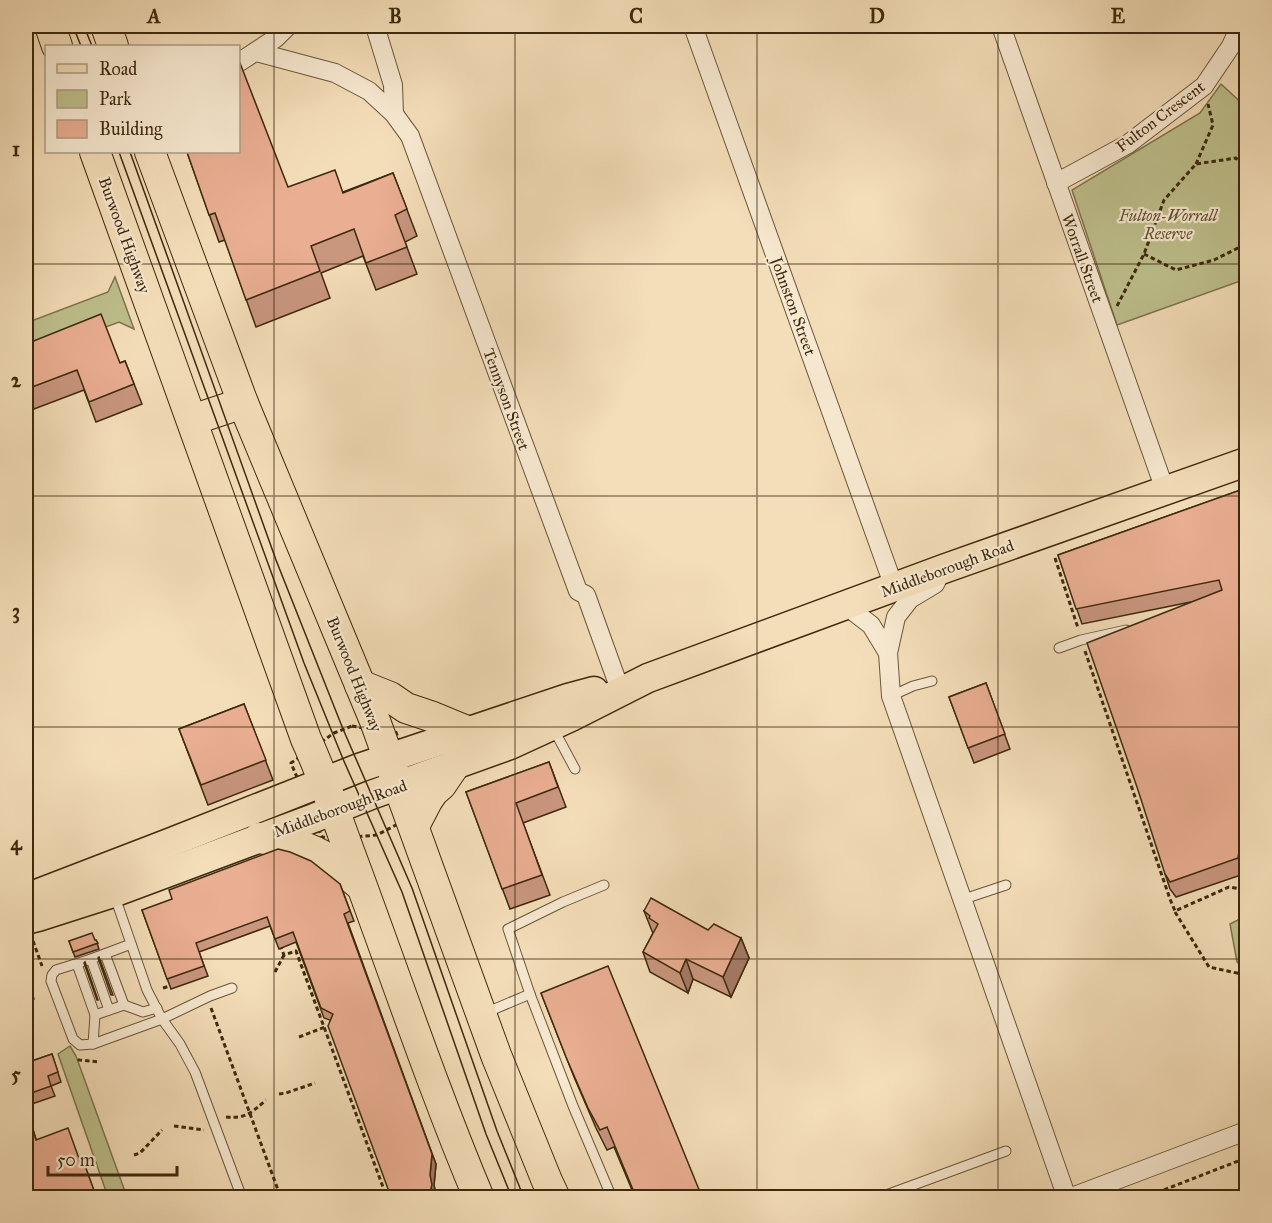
<svg xmlns="http://www.w3.org/2000/svg" width="1272" height="1223" font-family="'IM FELL Great Primer',serif">
	<rect width="100%" height="100%" fill="#f4deb9"/>
	<filter id="stains"><feTurbulence type="fractalNoise" baseFrequency=".00333" numOctaves="4"/><feColorMatrix values="0 0 0 0 .2 0 0 0 0 .09 0 0 0 0 .02 0 0 0 .5 -.17"/></filter>
	<radialGradient id="worn" r=".72"><stop offset=".6" stop-color="#630" stop-opacity="0"/><stop offset="1" stop-color="#630" stop-opacity=".3"/></radialGradient>
	<g fill="#bec08d" stroke="#7e744e" stroke-width="1.5">
		<path d="M 1221,84 L 1246,107 L 1246,279 L 1117,325 L 1072,190 L 1200,113 Z"/>
		<path d="M 115,277 L 134,329 L 119,322 L 26,357 L 26,323 L 108,292 Z"/>
		<path d="M 1246,916 L 1246,967 L 1242,967 L 1237,962 L 1230,924 Z"/>
		<path d="M 70,1046 L 76,1056 L 127,1197 L 108,1197 L 58,1054 Z"/>
	</g>
	<g fill="none" stroke-linecap="round" stroke-linejoin="round">
		<defs>
			<g id="service">
				<path d="M 1059,648 L 1081,640 L 1126,630"/>
				<path d="M 891,696 L 913,686 L 932,681"/>
				<path d="M 553,728 L 575,769"/>
				<path d="M 604,885 L 563,902 L 508,929 L 530,994 L 573,1106 L 612,1198"/>
				<path d="M 115,897 L 147,990 L 162,1019 L 180,1044 L 195,1072 L 242,1198"/>
				<path d="M 964,899 L 1006,885"/>
				<path d="M 131,944 L 91,959 L 56,970 L 52,975 L 51,981 L 73,1039 L 80,1045 L 93,1044 L 162,1019 L 210,996 L 232,988"/>
				<path d="M 105,954 L 124,1005"/>
				<path d="M 91,959 L 109,1010"/>
				<path d="M 77,964 L 95,1015 L 93,1044"/>
				<path d="M 485,1013 L 530,994"/>
				<path d="M 95,1015 L 124,1005 L 143,1012 L 157,1008"/>
				<path d="M 878,1198 L 1006,1151"/>
			</g>
			<g id="minor">
				<path d="M 375,26 L 393,85 L 394,114"/>
				<path d="M 693,26 L 894,587"/>
				<path d="M 1001,26 L 1165,490"/>
				<path d="M 256,52 L 335,73 L 369,91 L 394,114 L 410,136 L 578,591 L 586,595 L 618,684"/>
				<path d="M 238,63 L 276,38 L 288,26"/>
				<path d="M 1056,183 L 1128,144 L 1204,86 L 1231,46 L 1240,26"/>
				<path d="M 937,580 L 935,584 L 910,599 L 896,617 L 888,653 L 891,696 L 1067,1198"/>
				<path d="M 845,605 L 871,625 L 888,653"/>
				<path d="M 1069,1198 L 1246,1131"/>
			</g>
			<g id="primary">
				<path d="M 26,898 L 169,843 L 359,768 L 568,698 L 594,691"/>
				<path d="M 26,920 L 38,917 L 113,893 L 314,818 L 371,795 L 510,745 L 571,717 L 648,678 L 946,568 L 1246,462"/>
			</g>
			<g id="trunk">
				<path d="M 50,26 L 57,46"/>
				<path d="M 106,26 L 113,46"/>
				<path d="M 95,152 L 306,739 C 324,778 337,819 352,859 C 394,972 432,1086 479,1198"/>
				<path d="M 150,152 L 243,403 L 375,721 L 496,1055 L 547,1181 L 555,1198"/>
				<path d="M 192,420 L 243,403"/>
				<path d="M 360,685 L 390,697 L 406,708 L 433,717 L 467,731"/>
				<path d="M 414,826 L 427,801 L 433,792 L 441,785 L 454,766"/>
				<path d="M 259,838 C 284,841 311,846 331,861 C 341,868 350,877 360,885"/>
			</g>
		</defs>
		<use href="#service" stroke="#6b5639" stroke-width="11"/>
		<use href="#minor" stroke="#6b5639" stroke-width="20"/>
		<use href="#primary" stroke="#3d290e" stroke-width="31"/>
		<use href="#trunk" stroke="#3d290e" stroke-width="32"/>
		<g stroke="#3d290e" stroke-width="3" stroke-dasharray="4.5 3" stroke-linecap="butt">
			<path d="M 1196,164 L 1213,125 L 1208,104"/>
			<path d="M 1144,254 L 1176,270 L 1214,260 L 1246,244"/>
			<path d="M 1117,306 L 1144,254 L 1164,200 L 1196,164 L 1236,158 L 1246,171"/>
			<path d="M 1055,558 L 1078,628"/>
			<path d="M 1085,651 L 1170,899 L 1175,911 L 1229,887 L 1246,890"/>
			<path d="M 352,726 L 379,731 L 395,730 L 420,794 L 396,825 L 377,835 L 344,838 L 322,837 L 291,763 L 334,733 Z"/>
			<path d="M 1175,912 L 1209,967 L 1246,975"/>
			<path d="M 33,941 L 42,966"/>
			<path d="M 280,945 L 284,955 L 296,951 L 387,1198"/>
			<path d="M 275,972 L 284,955"/>
			<path d="M 163,988 L 173,985"/>
			<path d="M 211,1008 L 281,1198"/>
			<path d="M 299,1037 L 325,1027"/>
			<path d="M 78,1059 L 79,1060 L 100,1062"/>
			<path d="M 279,1094 L 286,1093 L 315,1083"/>
			<path d="M 226,1117 C 246,1119 252,1112 266,1100"/>
			<path d="M 174,1126 L 204,1130"/>
			<path d="M 134,1155 L 140,1153 L 162,1130"/>
			<path d="M 433,1195 L 439,1197 L 446,1195"/>
			<path d="M 1143,1198 L 1246,1158"/>
		</g>
		<use href="#service" stroke="#f8ead2" stroke-width="9"/>
		<use href="#minor" stroke="#f8ead2" stroke-width="18"/>
		<use href="#primary" stroke="#f4deb9" stroke-width="28"/>
		<use href="#trunk" stroke="#f4deb9" stroke-width="30"/>
		<g stroke="#3d290e" stroke-width="1.5">
			<path d="M 73,26 L 81,46"/>
			<path d="M 84,26 L 92,46"/>
			<path d="M 119,152 L 304,663 L 343,759 L 402,892 L 486,1134 L 512,1198"/>
			<path d="M 130,152 L 276,560 L 343,729 L 412,888 L 497,1131 L 524,1198"/>
		</g>
	</g>
	<g fill="#c9967e" stroke="#3d290e" stroke-width="1.5">
		<path d="M 187,152 L 288,187 L 343,192 L 393,173 L 417,236 L 405,242 L 417,274 L 376,290 L 363,256 L 321,273 L 330,298 L 256,327 L 225,240 L 219,242 Z"/>
		<path d="M 26,344 L 120,363 L 125,361 L 142,404 L 96,422 L 84,390 L 34,409 L 26,386 Z"/>
		<path d="M 1246,488 L 1246,854 L 1244,874 L 1176,897 L 1170,889 L 1165,874 L 1191,602 L 1082,624 L 1058,555 Z"/>
		<path d="M 986,683 L 1010,749 L 974,763 L 949,697 Z"/>
		<path d="M 244,704 L 273,780 L 208,805 L 179,729 Z"/>
		<path d="M 549,762 L 566,807 L 523,823 L 550,895 L 510,909 L 466,792 Z"/>
		<path d="M 340,884 L 354,921 L 348,923 L 436,1164 L 434,1185 L 436,1195 L 330,1020 L 324,1018 L 296,942 L 279,949 L 270,926 L 199,952 L 208,976 L 171,989 L 142,910 Z"/>
		<path d="M 644,911 L 708,930 L 741,938 L 749,958 L 731,997 L 693,979 L 688,993 L 650,972 L 643,952 L 653,933 L 652,931 Z"/>
		<path d="M 95,940 L 96,940 L 99,949 L 75,957 L 69,941 Z"/>
		<path d="M 26,974 L 34,999 L 26,1002 Z"/>
		<path d="M 541,993 L 702,1197 L 635,1197 L 614,1147 L 607,1150 L 596,1128 L 574,1077 Z"/>
		<path d="M 52,1054 L 61,1082 L 51,1086 L 55,1096 L 26,1106 L 36,1139 L 81,1164 L 84,1163 L 96,1197 L 26,1197 L 26,1063 Z"/>
	</g>
	<g fill="#a47a66" stroke="#3d290e" stroke-width="1.5">
		<path d="M 1245,811 L 1246,816 L 1246,854 L 1244,874 L 1238,858 Z"/>
		<path d="M 741,938 L 749,958 L 731,997 L 723,977 Z"/>
		<path d="M 686,959 L 693,979 L 688,993 L 680,973 Z"/>
		<path d="M 432,1154 L 436,1164 L 434,1185 L 436,1195 L 435,1197 L 431,1188 L 430,1175 Z"/>
	</g>
	<g fill="#eaae92" stroke="#3d290e" stroke-width="1.5">
		<path d="M 240,63 L 288,187 L 335,170 L 343,193 L 393,173 L 407,209 L 395,215 L 407,247 L 366,263 L 354,229 L 311,246 L 320,271 L 246,300 L 215,213 L 209,215 L 187,152 L 238,152 L 238,64 Z"/>
		<path d="M 101,314 L 120,363 L 125,361 L 134,384 L 89,402 L 77,370 L 27,389 L 26,385 L 26,344 Z"/>
		<path d="M 1246,488 L 1246,816 L 1245,811 L 1238,858 L 1170,882 L 1165,874 L 1138,790 L 1087,643 L 1222,590 L 1219,580 L 1076,609 L 1058,555 Z"/>
		<path d="M 986,683 L 1005,734 L 968,748 L 949,697 Z"/>
		<path d="M 244,704 L 266,760 L 201,785 L 179,729 Z"/>
		<path d="M 549,762 L 558,787 L 516,803 L 542,875 L 502,889 L 466,792 Z"/>
		<path d="M 278,849 L 290,852 L 311,861 L 340,884 L 350,911 L 344,914 L 432,1154 L 430,1175 L 432,1185 L 431,1188 L 434,1197 L 391,1197 L 328,1026 L 333,1014 L 321,1008 L 293,932 L 275,939 L 267,917 L 196,943 L 204,966 L 167,979 L 142,910 L 172,899 L 169,890 Z"/>
		<path d="M 651,898 L 708,930 L 714,924 L 741,938 L 723,977 L 686,959 L 680,973 L 643,952 L 658,924 L 649,918 L 650,916 L 644,911 Z"/>
		<path d="M 92,933 L 95,940 L 96,940 L 98,943 L 73,952 L 69,941 Z"/>
		<path d="M 99,957 L 113,995 L 111,995 L 98,958 Z"/>
		<path d="M 85,962 L 98,1000 L 97,1000 L 84,963 Z"/>
		<path d="M 608,966 L 702,1197 L 636,1197 L 607,1127 L 600,1130 L 588,1108 L 566,1057 L 541,993 Z"/>
		<path d="M 26,975 L 30,989 L 26,990 Z"/>
		<path d="M 52,1054 L 58,1072 L 48,1076 L 51,1086 L 26,1095 L 26,1063 Z"/>
		<path d="M 26,1107 L 36,1140 L 68,1128 L 81,1164 L 84,1163 L 96,1196 L 92,1197 L 26,1197 Z"/>
	</g>
	<path fill="none" stroke="#3d290e" stroke-width="1.5" stroke-opacity="0.55" d="M 274,26 L 274,1198M 515,26 L 515,1198M 757,26 L 757,1198M 998,26 L 998,1198M 26,264 L 1246,264M 26,496 L 1246,496M 26,727 L 1246,727M 26,959 L 1246,959"/>
	<g text-anchor="middle" stroke-width="4.5" stroke-linejoin="round" paint-order="stroke">
		<g font-size="16" fill="#3d290e" stroke="#f8ead2">
			<text transform="translate(1160 116) rotate(-37)" y="6">Fulton Crescent</text>
			<text transform="translate(125 235) rotate(70)" y="6">Burwood Highway</text>
			<text transform="translate(1083 258) rotate(70)" y="6">Worrall Street</text>
			<text transform="translate(794 306) rotate(70)" y="6">Johnston Street</text>
			<text transform="translate(507 399) rotate(70)" y="6">Tennyson Street</text>
			<text transform="translate(947 568) rotate(-20)" y="6">Middleborough Road</text>
			<text transform="translate(355 674) rotate(68)" y="6">Burwood Highway</text>
			<text transform="translate(340 808) rotate(-20)" y="6">Middleborough Road</text>
		</g>
		<g font-size="16" font-style="italic" fill="#5d4f2e" stroke="#f8ead2">
			<text x="1168" y="221">Fulton-Worrall<tspan x="1168" dy="18">Reserve</tspan></text>
		</g>
	</g>
	<rect width="1272" height="1223" fill="none" stroke="#f4deb9" stroke-width="66"/>
	<rect x="45" y="45" width="195" height="108" fill="#f8ead2" stroke="#ad9d84" stroke-width="1.5"/>
	<rect x="57" y="64" width="30" height="9" fill="#f4deb9" stroke="#ad9d84" stroke-width="1.5"/>
	<text x="99" y="75" font-size="18" fill="#3d290e">Road</text>
	<rect x="57" y="90" width="30" height="18" fill="#bec08d" stroke="#ad9d84" stroke-width="1.5"/>
	<text x="99" y="105" font-size="18" fill="#3d290e">Park</text>
	<rect x="57" y="120" width="30" height="18" fill="#eaae92" stroke="#ad9d84" stroke-width="1.5"/>
	<text x="99" y="135" font-size="18" fill="#3d290e">Building</text>
	<path d="M48 1166v9h129v-9" fill="none" stroke="#3d290e" stroke-width="3"/>
	<text x="57" y="1166" font-size="18" fill="#3d290e" stroke="#f8ead2" stroke-width="4.5" paint-order="stroke">50 m</text>
	<rect x="33" y="33" width="1206" height="1157" fill="none" stroke="#3d290e" stroke-width="2"/>
	<g font-size="20" text-anchor="middle" font-weight="bold" fill="#3d290e">
		<text x="154" y="23">A</text>
		<text x="395" y="23">B</text>
		<text x="636" y="23">C</text>
		<text x="877" y="23">D</text>
		<text x="1118" y="23">E</text>
		<text x="16" y="156">1</text>
		<text x="16" y="387">2</text>
		<text x="16" y="618">3</text>
		<text x="16" y="850">4</text>
		<text x="16" y="1081">5</text>
	</g>
	<rect width="100%" height="100%" filter="url(#stains)"/>
	<rect width="100%" height="100%" fill="url(#worn)"/>
</svg>
